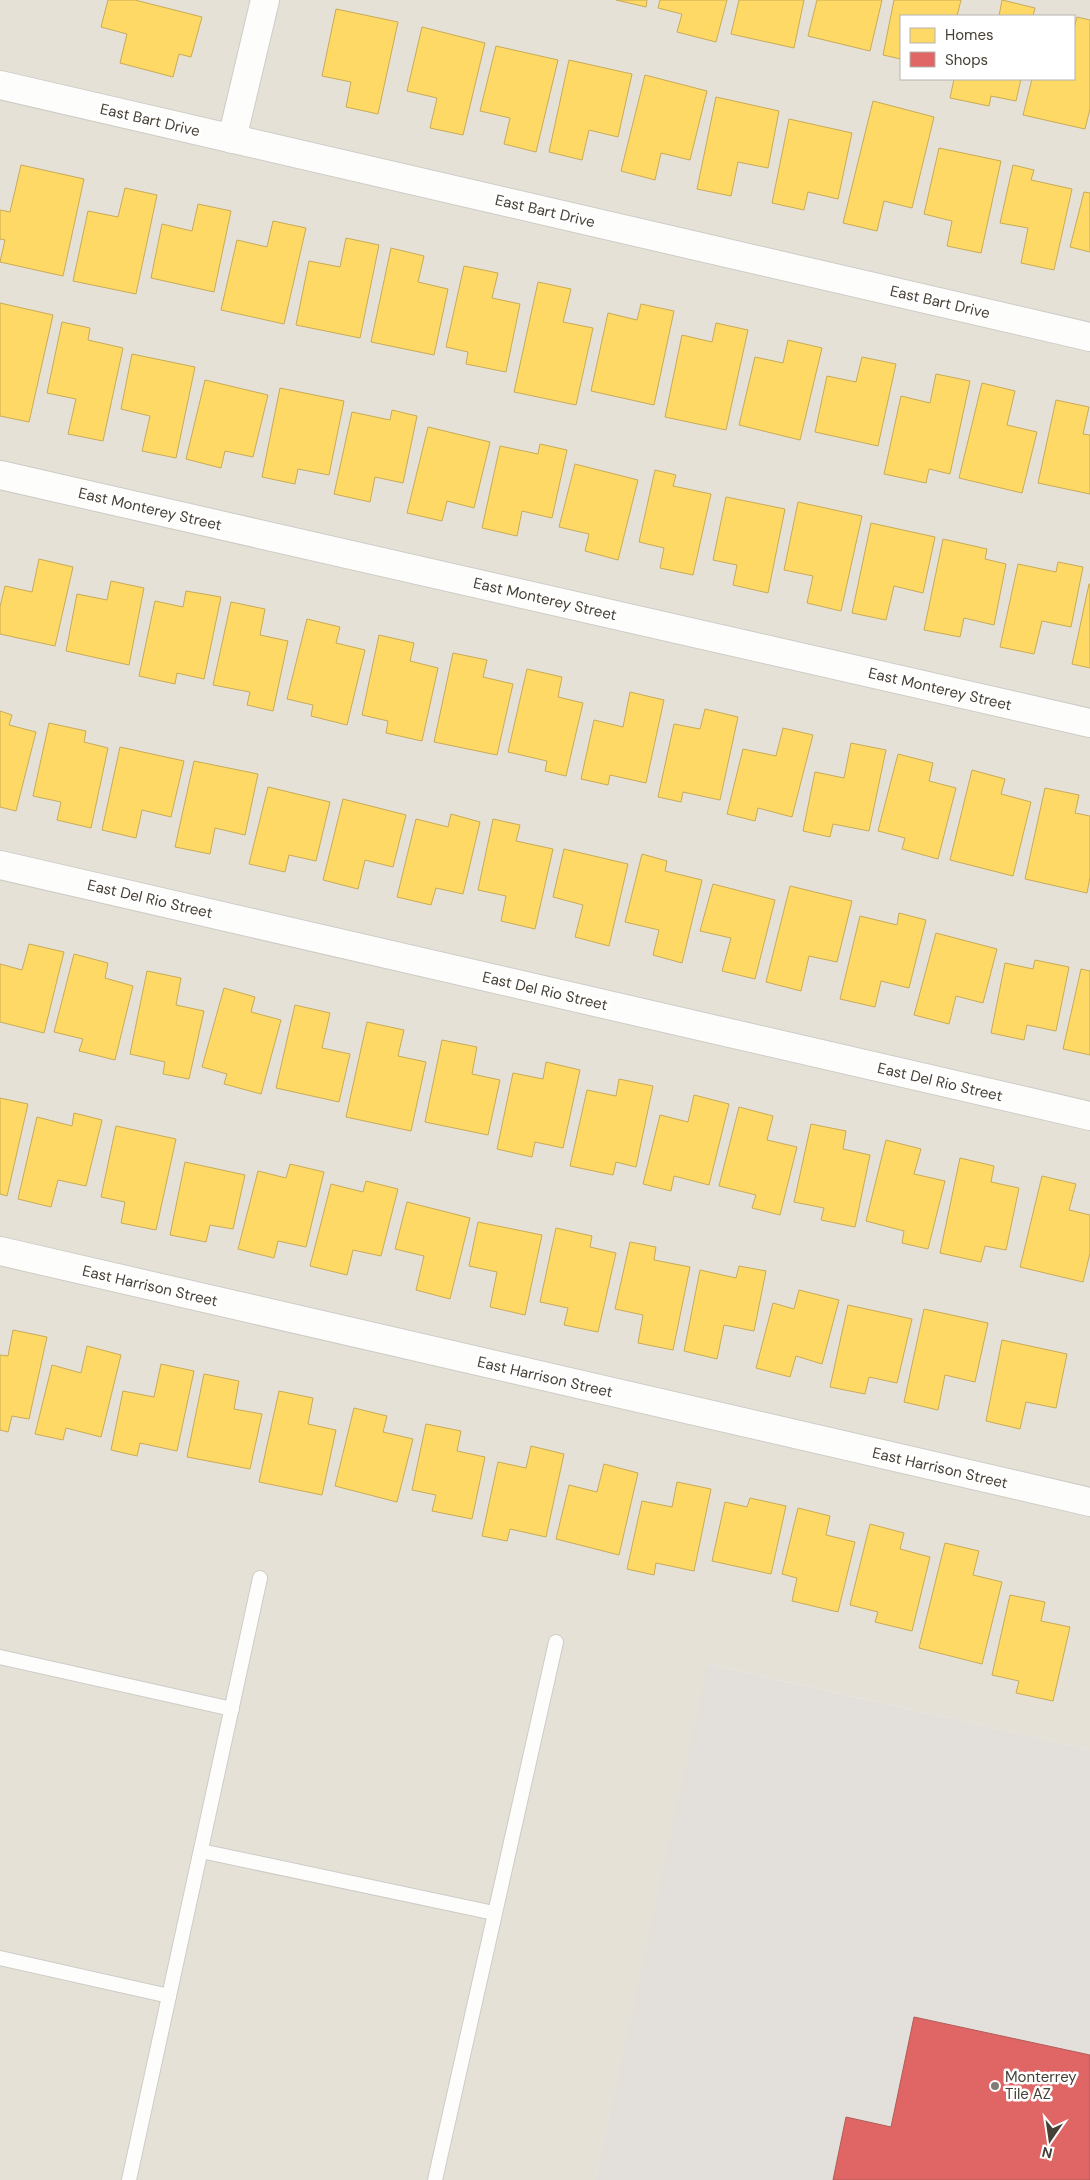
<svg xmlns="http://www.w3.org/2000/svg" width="1090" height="2180" font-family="'DM Sans',sans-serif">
	<rect width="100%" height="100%" fill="#f0efea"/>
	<path fill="#e5e1d7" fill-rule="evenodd" d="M 0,0 L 1090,0 L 1090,1750 L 709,1664 L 595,2180 L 0,2180 ZM 901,16 L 1074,16 L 1074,79 L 901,79 Z"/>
	<path fill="#e3e0db" d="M 708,1664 L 1090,1750 L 1090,2180 L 595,2180 Z"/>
	<g fill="#ffd966" stroke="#c8ab57">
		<path d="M 108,0 L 135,0 L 202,17 L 191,57 L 179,54 L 173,77 L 120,63 L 127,34 L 101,27 Z"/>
		<path d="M 616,0 L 647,0 L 646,7 Z"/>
		<path d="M 660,0 L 727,0 L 716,42 L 677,32 L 682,14 L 658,8 Z"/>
		<path d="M 739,0 L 804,0 L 794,48 L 731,34 Z"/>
		<path d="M 817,0 L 882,0 L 870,51 L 808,36 Z"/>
		<path d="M 894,0 L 961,0 L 957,16 L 901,16 L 901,59 L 883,55 Z"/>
		<path d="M 1002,0 L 1035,8 L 1033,16 L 999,16 Z"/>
		<path d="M 336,9 L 398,22 L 378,114 L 346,107 L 351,82 L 322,76 Z"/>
		<path d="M 1077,17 L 1090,20 L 1090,109 L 1085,129 L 1023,115 L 1032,79 L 1074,79 L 1074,29 Z"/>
		<path d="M 422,27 L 485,43 L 463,135 L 430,128 L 437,98 L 407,91 Z"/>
		<path d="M 496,46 L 558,60 L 536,152 L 504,144 L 510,118 L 480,111 Z"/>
		<path d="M 569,60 L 632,74 L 618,137 L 589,130 L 582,160 L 549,152 Z"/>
		<path d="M 645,75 L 707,91 L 690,160 L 661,153 L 655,180 L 621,171 Z"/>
		<path d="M 954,79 L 1021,79 L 1016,101 L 991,96 L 989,106 L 950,98 Z"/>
		<path d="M 716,97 L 779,111 L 768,168 L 738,162 L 731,196 L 697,189 Z"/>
		<path d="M 873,101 L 934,117 L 912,208 L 884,201 L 877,231 L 843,223 Z"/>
		<path d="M 789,119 L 852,133 L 838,199 L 808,192 L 804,210 L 772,203 Z"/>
		<path d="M 939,148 L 1001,161 L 981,253 L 947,246 L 952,221 L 924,214 Z"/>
		<path d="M 21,165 L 84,179 L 63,276 L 0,262 L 5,240 L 0,239 L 0,210 L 10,212 Z"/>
		<path d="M 1013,165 L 1034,170 L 1031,180 L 1072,189 L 1054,270 L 1021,263 L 1028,228 L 1000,223 Z"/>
		<path d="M 125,188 L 157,195 L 136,294 L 73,281 L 88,211 L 118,217 Z"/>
		<path d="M 1084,192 L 1090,193 L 1090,252 L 1070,247 Z"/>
		<path d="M 198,204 L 231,211 L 214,292 L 151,278 L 162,224 L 192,231 Z"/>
		<path d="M 273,221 L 306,228 L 284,324 L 221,310 L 237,240 L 267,247 Z"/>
		<path d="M 346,238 L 379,245 L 360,338 L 296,325 L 309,261 L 340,267 Z"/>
		<path d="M 391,248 L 424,256 L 418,282 L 448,289 L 434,355 L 371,342 Z"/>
		<path d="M 464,266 L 498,273 L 492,298 L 520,304 L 506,372 L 466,364 L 468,352 L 446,347 Z"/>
		<path d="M 538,282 L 571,289 L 563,322 L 593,328 L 576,405 L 514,392 Z"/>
		<path d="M 0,303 L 53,315 L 29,422 L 0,416 Z"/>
		<path d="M 641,304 L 674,311 L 654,405 L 591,391 L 608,313 L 637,320 Z"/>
		<path d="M 62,322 L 90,328 L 88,340 L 123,348 L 103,441 L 68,434 L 76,399 L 47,393 Z"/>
		<path d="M 716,323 L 748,330 L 726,430 L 665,417 L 682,335 L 712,342 Z"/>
		<path d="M 788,340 L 822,348 L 800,440 L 739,425 L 755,357 L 783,363 Z"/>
		<path d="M 132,354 L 195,367 L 176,458 L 142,451 L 150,416 L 121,409 Z"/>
		<path d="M 862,357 L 896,364 L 878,446 L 815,432 L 827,376 L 856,382 Z"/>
		<path d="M 936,374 L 970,381 L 950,474 L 929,469 L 926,483 L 884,474 L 901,396 L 930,403 Z"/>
		<path d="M 205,380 L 268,395 L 253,457 L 225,451 L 221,468 L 186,459 Z"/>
		<path d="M 982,383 L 1015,391 L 1007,425 L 1037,432 L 1022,493 L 959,478 Z"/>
		<path d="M 280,388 L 344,401 L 329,475 L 298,469 L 295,484 L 262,477 Z"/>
		<path d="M 1056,400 L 1089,407 L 1083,434 L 1090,435 L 1090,494 L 1038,483 Z"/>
		<path d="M 392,410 L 417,416 L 403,483 L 375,477 L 370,502 L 334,494 L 352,412 L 390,420 Z"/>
		<path d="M 428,427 L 490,442 L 474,508 L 447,501 L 442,521 L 407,513 Z"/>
		<path d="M 540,444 L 567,450 L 552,518 L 522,511 L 517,536 L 482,528 L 500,446 L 538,454 Z"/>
		<path d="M 575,464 L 638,480 L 618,560 L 585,551 L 589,534 L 559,527 Z"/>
		<path d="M 655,470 L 676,475 L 673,486 L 711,494 L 693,575 L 660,568 L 664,548 L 639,542 Z"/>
		<path d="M 726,497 L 785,509 L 768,593 L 733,585 L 737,565 L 713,560 Z"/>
		<path d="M 798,502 L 862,516 L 841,611 L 807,603 L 813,576 L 784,570 Z"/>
		<path d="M 871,523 L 935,537 L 923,593 L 894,586 L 886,620 L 852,613 Z"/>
		<path d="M 943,539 L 987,549 L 985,559 L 1006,564 L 994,625 L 964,618 L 960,637 L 924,630 Z"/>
		<path d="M 39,559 L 73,567 L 55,646 L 0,634 L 0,607 L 5,586 L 32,592 Z"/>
		<path d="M 1058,562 L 1083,567 L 1071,627 L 1042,621 L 1034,654 L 1000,647 L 1018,564 L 1056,572 Z"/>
		<path d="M 111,581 L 144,588 L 129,665 L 66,651 L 77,594 L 107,600 Z"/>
		<path d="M 1089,584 L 1090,584 L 1090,668 L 1072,664 Z"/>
		<path d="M 186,591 L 221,597 L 204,679 L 177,673 L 175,684 L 139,676 L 155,601 L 183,607 Z"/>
		<path d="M 231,602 L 265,609 L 260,635 L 288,641 L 273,711 L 247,705 L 250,692 L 213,685 Z"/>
		<path d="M 307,619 L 340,627 L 336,643 L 365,650 L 347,725 L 311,716 L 313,705 L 287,699 Z"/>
		<path d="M 379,635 L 414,643 L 410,661 L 438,668 L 422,741 L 386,733 L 388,721 L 362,715 Z"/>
		<path d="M 453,653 L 487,660 L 483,677 L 513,684 L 497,755 L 434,742 Z"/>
		<path d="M 527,669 L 562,677 L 558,697 L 583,703 L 566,776 L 545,771 L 547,761 L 508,752 Z"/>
		<path d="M 630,692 L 664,700 L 646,783 L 610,775 L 608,785 L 581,779 L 594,720 L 623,727 Z"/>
		<path d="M 705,709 L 738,717 L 720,800 L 683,792 L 681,802 L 658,797 L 674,724 L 700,729 Z"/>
		<path d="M 0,711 L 12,715 L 9,725 L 36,732 L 16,811 L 0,807 Z"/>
		<path d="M 49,723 L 86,731 L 84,742 L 108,748 L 91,828 L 57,820 L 61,802 L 33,796 Z"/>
		<path d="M 783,728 L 813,735 L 792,817 L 758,808 L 755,821 L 727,814 L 743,749 L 776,756 Z"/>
		<path d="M 851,743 L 886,750 L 869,831 L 833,824 L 830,837 L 803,831 L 815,772 L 844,778 Z"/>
		<path d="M 120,747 L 184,761 L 171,817 L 142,810 L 136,838 L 102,830 Z"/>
		<path d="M 898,754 L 933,763 L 929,781 L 956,788 L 938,859 L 902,849 L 905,838 L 878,831 Z"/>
		<path d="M 194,761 L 258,774 L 245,835 L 215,828 L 210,854 L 175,847 Z"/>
		<path d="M 972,770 L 1005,779 L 1001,794 L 1031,802 L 1013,876 L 950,860 Z"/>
		<path d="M 268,787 L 330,802 L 316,861 L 289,855 L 285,872 L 249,864 Z"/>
		<path d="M 1045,788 L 1079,795 L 1075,813 L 1090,816 L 1090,877 L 1087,893 L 1025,879 Z"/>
		<path d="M 343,799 L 406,815 L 393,867 L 365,860 L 358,889 L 323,880 Z"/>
		<path d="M 451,814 L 480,822 L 463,894 L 436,888 L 431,905 L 397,897 L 416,819 L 448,827 Z"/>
		<path d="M 493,819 L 520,825 L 516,841 L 553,849 L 535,929 L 501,921 L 506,896 L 478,890 Z"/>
		<path d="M 564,849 L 628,864 L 609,946 L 575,937 L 583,905 L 553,897 Z"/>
		<path d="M 642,854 L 667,861 L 665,871 L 702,880 L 682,963 L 653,955 L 659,930 L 625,922 Z"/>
		<path d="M 713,884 L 775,900 L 755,979 L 722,971 L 731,938 L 700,931 Z"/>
		<path d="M 790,886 L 852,901 L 837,962 L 809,956 L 801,991 L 766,982 Z"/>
		<path d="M 899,913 L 926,920 L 909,988 L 881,981 L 875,1007 L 840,999 L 860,916 L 897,925 Z"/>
		<path d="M 936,933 L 997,949 L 983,1003 L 956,996 L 949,1024 L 914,1015 Z"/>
		<path d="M 29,944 L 64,952 L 44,1033 L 0,1022 L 0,964 L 22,970 Z"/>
		<path d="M 74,954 L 108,963 L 105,978 L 133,986 L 115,1060 L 79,1051 L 83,1039 L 54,1032 Z"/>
		<path d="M 1035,960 L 1069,967 L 1056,1031 L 1027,1025 L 1024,1040 L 991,1033 L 1005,963 L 1033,969 Z"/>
		<path d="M 1081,969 L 1090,971 L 1090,1055 L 1063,1049 Z"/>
		<path d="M 147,971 L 181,978 L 176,1005 L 204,1011 L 189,1079 L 163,1074 L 165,1062 L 130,1054 Z"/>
		<path d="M 224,988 L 255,997 L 251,1012 L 281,1020 L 261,1094 L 224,1084 L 227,1074 L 202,1067 Z"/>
		<path d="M 295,1005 L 330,1013 L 322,1048 L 350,1054 L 339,1102 L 276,1088 Z"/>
		<path d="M 367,1022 L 404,1030 L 398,1056 L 426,1062 L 411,1131 L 346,1117 Z"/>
		<path d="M 442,1040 L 477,1047 L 472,1074 L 500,1080 L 488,1135 L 425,1122 Z"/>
		<path d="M 546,1062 L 580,1070 L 563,1148 L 535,1142 L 532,1157 L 497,1149 L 513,1073 L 543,1079 Z"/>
		<path d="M 619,1079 L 653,1086 L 636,1167 L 616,1162 L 613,1175 L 570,1166 L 587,1090 L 616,1096 Z"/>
		<path d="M 694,1095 L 729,1104 L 709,1185 L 674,1176 L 671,1191 L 643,1184 L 660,1115 L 688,1122 Z"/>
		<path d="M 0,1098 L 28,1104 L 7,1196 L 0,1194 Z"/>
		<path d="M 739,1107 L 773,1116 L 767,1140 L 797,1147 L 780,1215 L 752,1208 L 756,1195 L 719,1186 Z"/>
		<path d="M 74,1113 L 102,1120 L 86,1186 L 58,1180 L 51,1207 L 18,1199 L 37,1117 L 72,1126 Z"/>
		<path d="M 811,1124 L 846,1131 L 843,1149 L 870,1155 L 855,1227 L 821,1220 L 824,1208 L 794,1202 Z"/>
		<path d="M 116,1126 L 176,1139 L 156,1230 L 121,1223 L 125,1202 L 101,1197 Z"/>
		<path d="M 886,1140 L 921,1149 L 914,1174 L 945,1181 L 928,1249 L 902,1243 L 904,1231 L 866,1221 Z"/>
		<path d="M 960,1158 L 994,1166 L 991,1182 L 1019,1188 L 1006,1250 L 985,1246 L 981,1262 L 940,1253 Z"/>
		<path d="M 185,1162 L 245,1175 L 233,1229 L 210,1225 L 206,1242 L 170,1235 Z"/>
		<path d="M 290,1164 L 324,1172 L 306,1247 L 278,1241 L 274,1258 L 238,1249 L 258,1171 L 286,1178 Z"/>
		<path d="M 1042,1176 L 1076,1184 L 1069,1210 L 1090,1215 L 1090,1253 L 1083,1282 L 1020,1267 Z"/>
		<path d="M 366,1181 L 398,1189 L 381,1256 L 353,1250 L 347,1275 L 310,1266 L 331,1184 L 363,1192 Z"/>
		<path d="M 407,1202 L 470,1218 L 450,1299 L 416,1290 L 424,1256 L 395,1249 Z"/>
		<path d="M 478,1222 L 542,1235 L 525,1315 L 490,1307 L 497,1272 L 469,1266 Z"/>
		<path d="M 556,1228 L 592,1236 L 590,1247 L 616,1253 L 598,1332 L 564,1325 L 568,1308 L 540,1302 Z"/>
		<path d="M 630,1242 L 656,1247 L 654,1260 L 690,1267 L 673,1350 L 638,1343 L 643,1315 L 615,1309 Z"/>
		<path d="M 739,1266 L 766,1271 L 754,1331 L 724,1325 L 717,1359 L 684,1351 L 700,1270 L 736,1278 Z"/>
		<path d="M 799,1290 L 839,1300 L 822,1364 L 796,1356 L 790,1377 L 756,1368 L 773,1303 L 794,1309 Z"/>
		<path d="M 848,1305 L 912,1319 L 897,1383 L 869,1377 L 865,1394 L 830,1387 Z"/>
		<path d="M 924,1309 L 988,1323 L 975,1382 L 945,1375 L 938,1410 L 904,1402 Z"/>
		<path d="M 13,1330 L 47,1337 L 29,1419 L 12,1416 L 8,1432 L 0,1430 L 0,1355 L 8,1356 Z"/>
		<path d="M 1002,1340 L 1067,1354 L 1056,1408 L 1026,1402 L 1020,1429 L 986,1421 Z"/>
		<path d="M 87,1346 L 121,1355 L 101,1437 L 66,1428 L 63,1440 L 35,1434 L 52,1365 L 81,1373 Z"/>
		<path d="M 161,1364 L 194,1371 L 177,1451 L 140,1443 L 137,1456 L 111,1450 L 123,1391 L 154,1397 Z"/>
		<path d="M 204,1374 L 239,1381 L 234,1409 L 262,1414 L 250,1469 L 187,1457 Z"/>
		<path d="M 279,1391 L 313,1398 L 308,1424 L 336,1430 L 322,1495 L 259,1482 Z"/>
		<path d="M 354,1408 L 387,1416 L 383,1432 L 413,1439 L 397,1502 L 335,1486 Z"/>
		<path d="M 426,1424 L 461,1431 L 457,1451 L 485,1457 L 472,1519 L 432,1511 L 436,1495 L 412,1490 Z"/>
		<path d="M 531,1446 L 564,1454 L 546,1537 L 510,1529 L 507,1541 L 482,1536 L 498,1462 L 526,1468 Z"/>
		<path d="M 604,1464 L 638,1473 L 619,1555 L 556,1539 L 569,1485 L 597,1492 Z"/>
		<path d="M 677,1482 L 711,1489 L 694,1571 L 656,1563 L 654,1575 L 627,1569 L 642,1501 L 672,1507 Z"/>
		<path d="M 750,1498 L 786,1506 L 771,1574 L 712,1561 L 725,1502 L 747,1507 Z"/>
		<path d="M 798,1508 L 830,1516 L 826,1535 L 855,1542 L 838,1612 L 792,1601 L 797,1578 L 782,1574 Z"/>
		<path d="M 870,1524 L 904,1533 L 900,1549 L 930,1557 L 912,1631 L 875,1622 L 878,1612 L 850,1605 Z"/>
		<path d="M 945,1543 L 979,1551 L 973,1575 L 1002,1582 L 982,1664 L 919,1648 Z"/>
		<path d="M 1010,1595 L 1045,1602 L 1041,1621 L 1070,1627 L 1053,1701 L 1016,1693 L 1019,1681 L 992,1675 Z"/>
	</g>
	<path fill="#e06666" stroke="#b25b57" d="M 914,2017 L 1090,2055 L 1090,2180 L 833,2180 L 846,2117 L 891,2127 Z"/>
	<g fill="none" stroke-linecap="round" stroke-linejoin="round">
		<defs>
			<g id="lane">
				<path d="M 0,1657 L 232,1709"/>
				<path d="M 201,1851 L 494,1913"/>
				<path d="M 0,1958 L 169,1996"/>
				<path d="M 129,2180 L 260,1578"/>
				<path d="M 435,2180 L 556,1642"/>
			</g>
			<g id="street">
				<path d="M 0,85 L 1090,337"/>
				<path d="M 232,139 L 265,0"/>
				<path d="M 0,475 L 1090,723"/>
				<path d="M 0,865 L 1090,1116"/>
				<path d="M 0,1251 L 1090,1502"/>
			</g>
		</defs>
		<use href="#lane" stroke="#ceccc7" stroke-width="16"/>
		<use href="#street" stroke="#ceccc7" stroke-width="30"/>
		<use href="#lane" stroke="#fdfdfc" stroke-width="14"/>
		<use href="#street" stroke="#fdfdfc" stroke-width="28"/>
	</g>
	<circle fill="#827d74" stroke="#fff" stroke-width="2" cx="995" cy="2086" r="5"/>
	<g text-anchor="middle" stroke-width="5" stroke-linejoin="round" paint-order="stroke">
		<g font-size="15" fill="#474035" stroke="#fff">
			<text transform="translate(150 120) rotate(13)" y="5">East Bart Drive</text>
			<text transform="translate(545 211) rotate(13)" y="5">East Bart Drive</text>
			<text transform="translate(940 302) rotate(13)" y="5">East Bart Drive</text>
			<text transform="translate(150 509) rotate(13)" y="5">East Monterey Street</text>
			<text transform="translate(545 599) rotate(13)" y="5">East Monterey Street</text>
			<text transform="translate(940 689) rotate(13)" y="5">East Monterey Street</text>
			<text transform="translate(150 899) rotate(13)" y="5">East Del Rio Street</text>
			<text transform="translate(545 991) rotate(13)" y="5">East Del Rio Street</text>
			<text transform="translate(940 1082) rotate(13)" y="5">East Del Rio Street</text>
			<text transform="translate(150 1286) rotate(13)" y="5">East Harrison Street</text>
			<text transform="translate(545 1377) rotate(13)" y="5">East Harrison Street</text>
			<text transform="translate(940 1468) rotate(13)" y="5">East Harrison Street</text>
		</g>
		<g font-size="15" fill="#474035" stroke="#fff" text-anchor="start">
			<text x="1005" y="2082">Monterrey<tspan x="1005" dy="17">Tile AZ</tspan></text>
		</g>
	</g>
	<rect x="900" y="15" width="175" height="65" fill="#ffffff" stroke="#b5b3ae"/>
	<rect x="910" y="28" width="25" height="15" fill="#ffd966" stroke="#b5b3ae"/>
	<text x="945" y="40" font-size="15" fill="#474035">Homes</text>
	<rect x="910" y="52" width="25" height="15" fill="#e06666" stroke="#b5b3ae"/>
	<text x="945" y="65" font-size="15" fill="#474035">Shops</text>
	<g transform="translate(1050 2140) rotate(193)" stroke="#ffffff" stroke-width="4" paint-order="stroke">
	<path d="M0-4L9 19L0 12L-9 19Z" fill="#474035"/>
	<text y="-8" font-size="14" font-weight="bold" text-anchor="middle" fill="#474035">N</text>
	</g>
</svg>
